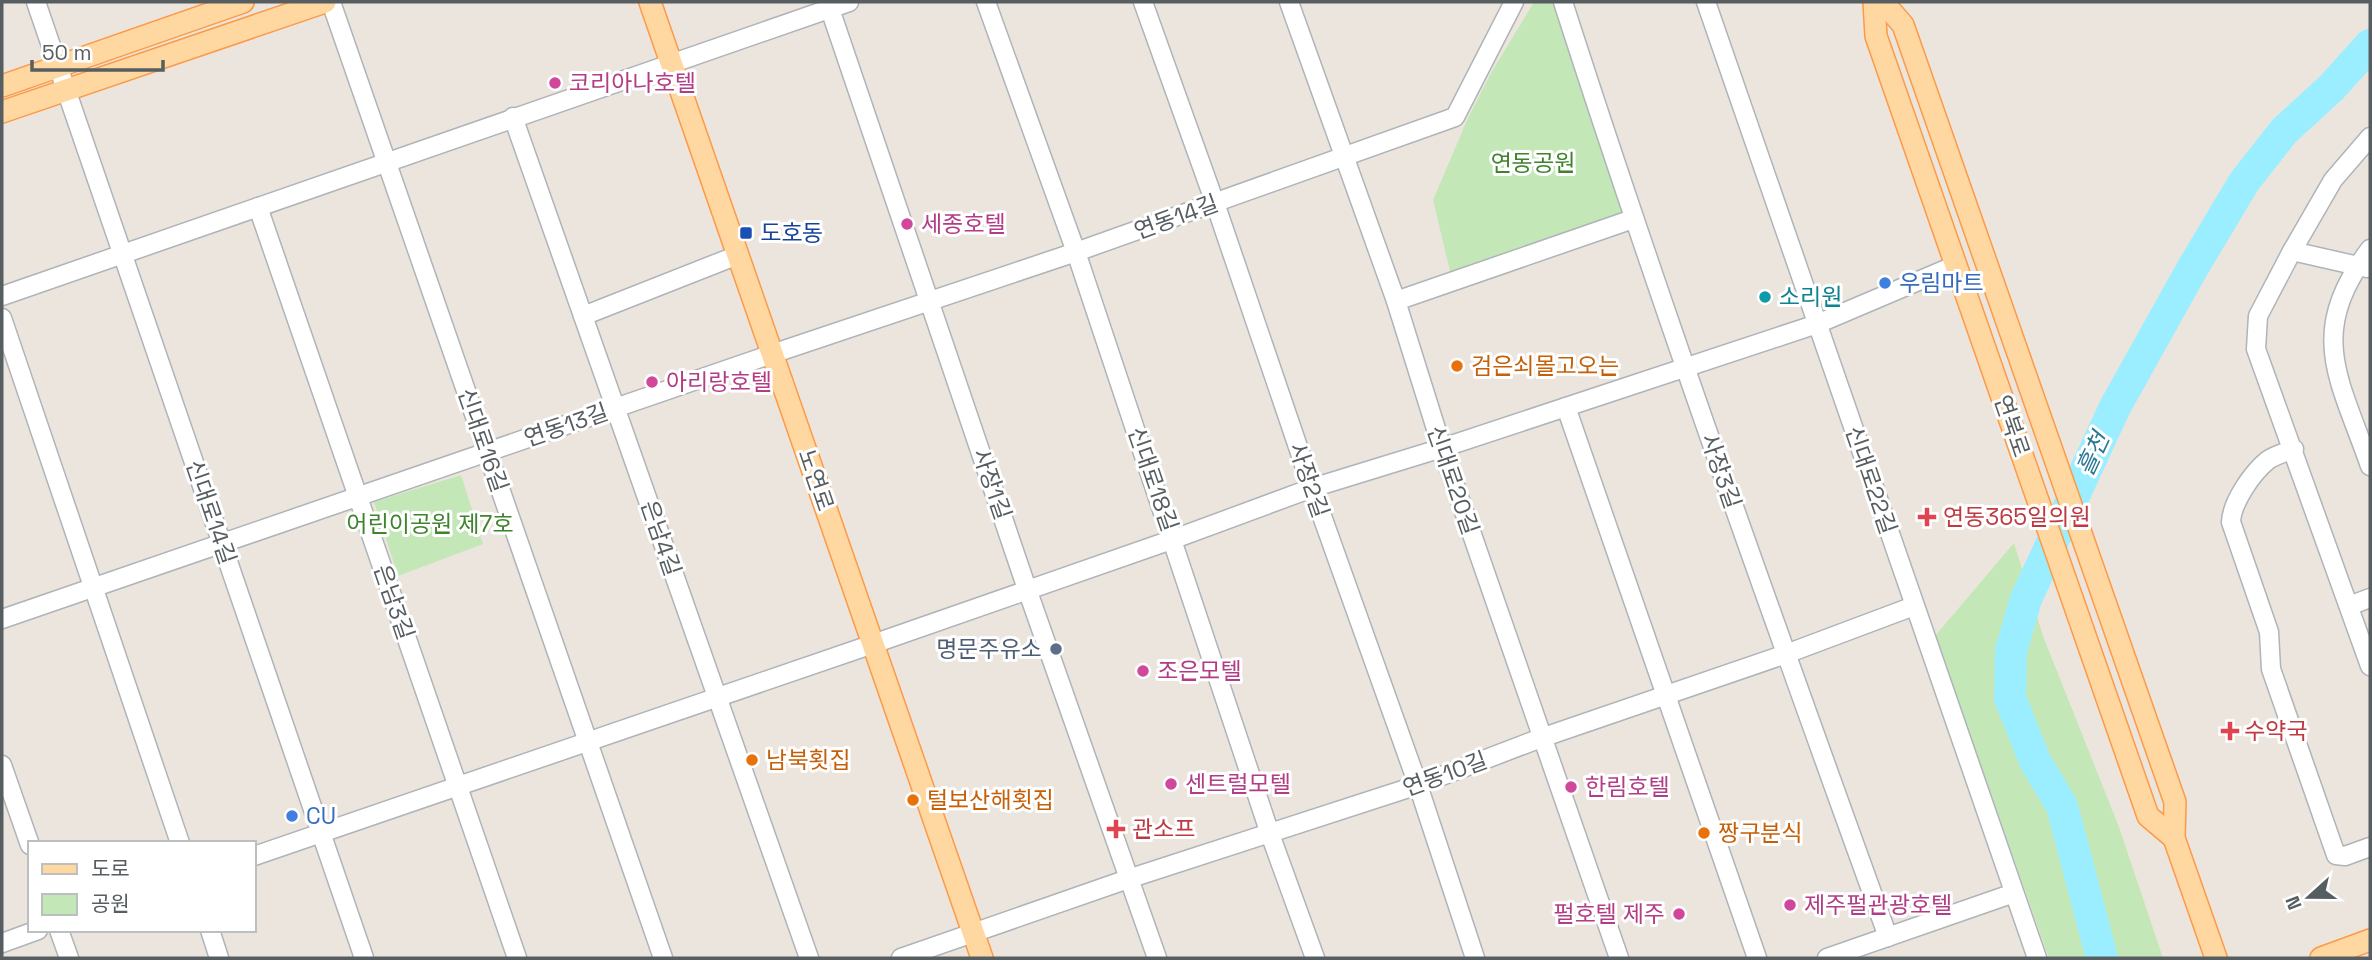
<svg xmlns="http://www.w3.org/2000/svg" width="2372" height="960" font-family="'Space Grotesk','Noto Sans KR',sans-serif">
	<rect width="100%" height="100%" fill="#ece5de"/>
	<g fill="#c4e7b7">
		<path d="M 1534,2 L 1563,2 L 1630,211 L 1451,275 L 1433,200 L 1468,118 L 1491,73 Z"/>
		<path d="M 461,475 L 483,544 L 398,576 L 374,502 Z"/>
		<path d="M 2014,543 L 2043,636 L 2119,827 L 2163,958 L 2049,958 L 1935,636 Z"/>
	</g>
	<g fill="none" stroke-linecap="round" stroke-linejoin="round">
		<path stroke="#9beeff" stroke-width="32" d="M 2102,958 L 2062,806 L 2035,761 L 2010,698 L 2011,651 L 2026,599 L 2115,407 L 2192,269 L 2244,182 L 2284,131 L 2331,88 L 2370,45"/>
		<defs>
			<g id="minor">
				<path d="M 36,2 L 364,958"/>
				<path d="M 331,2 L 663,958"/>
				<path d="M 986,2 L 1076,252 L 1270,834 L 1315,958"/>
				<path d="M 1143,2 L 1215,203 L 1312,488 L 1418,785 L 1475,958"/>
				<path d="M 1289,2 L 1396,301 L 1442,448 L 1619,958"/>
				<path d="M 1563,2 C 1664,316 1776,627 1888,937"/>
				<path d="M 1706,2 L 2037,958"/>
				<path d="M 830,9 L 1027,589 L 1157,958"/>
				<path d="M 513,117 L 809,958"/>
				<path d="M 2370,137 L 2333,180 L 2292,251 L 2258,316 L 2256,349 L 2370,666"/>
				<path d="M 258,207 L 517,958"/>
				<path d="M 2370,249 C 2306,334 2339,377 2370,466"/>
				<path d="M 2292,251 L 2367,268"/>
				<path d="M 2,296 L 849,2"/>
				<path d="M 1396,301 L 1633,219"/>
				<path d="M 583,316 L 738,255"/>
				<path d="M 2,318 L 180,843"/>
				<path d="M 1566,407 L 1757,958"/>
				<path d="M 2294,449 C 2286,452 2275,455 2268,460 C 2252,473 2232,502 2231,522 L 2269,632 L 2271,669 L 2336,855 L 2345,856 L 2370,847"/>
				<path d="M 2349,606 L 2370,598"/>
				<path d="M 2,619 L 772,354 L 1076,252 L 1455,117 L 1514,2"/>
				<path d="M 2,765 L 30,845"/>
				<path d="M 254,856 L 873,644 L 1174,539 L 1312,488 L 1442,448 L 1817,324 L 1956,265"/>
				<path d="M 59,930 L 69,958"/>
				<path d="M 210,930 L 219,958"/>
				<path d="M 2,943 L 38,930"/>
				<path d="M 901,958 L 1128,879 L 1418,785 L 1541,738 L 1786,654 L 1914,606"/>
				<path d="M 1827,958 L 2014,893"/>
			</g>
			<g id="major">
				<path d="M 650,2 L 982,958"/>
				<path d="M 1874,2 L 1876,36 L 2148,816 L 2174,838"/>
				<path d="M 1883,2 L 1903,25 L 2175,802 L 2174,838 L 2216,958"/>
				<path d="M 2,86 L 243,2"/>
				<path d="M 2,112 L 325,2"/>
				<path d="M 2321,958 L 2370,940"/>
			</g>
		</defs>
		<use href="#minor" stroke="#afb4b8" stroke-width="21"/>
		<use href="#major" stroke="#fd9a47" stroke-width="24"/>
		<use href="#minor" stroke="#fff" stroke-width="18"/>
		<use href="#major" stroke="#ffd7a0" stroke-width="21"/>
	</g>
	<g fill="#d1479c" stroke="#fff" stroke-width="2.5">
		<circle cx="555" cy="83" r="7"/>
		<circle cx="907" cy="224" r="7"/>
		<circle cx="652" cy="382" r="7"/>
		<circle cx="1143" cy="671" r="7"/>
		<circle cx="1171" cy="784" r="7"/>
		<circle cx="1571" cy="787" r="7"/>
		<circle cx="1790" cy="905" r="7"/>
		<circle cx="1679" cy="914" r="7"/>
	</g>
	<rect fill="#1a4fb4" stroke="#fff" stroke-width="2.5" x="739" y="226" width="14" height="14" rx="3.5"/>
	<g fill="#3f7fe0" stroke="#fff" stroke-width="2.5">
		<circle cx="1885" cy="283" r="7"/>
		<circle cx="292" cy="816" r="7"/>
	</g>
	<circle fill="#0f9aa8" stroke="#fff" stroke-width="2.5" cx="1765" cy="297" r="7"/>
	<g fill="#e8710a" stroke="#fff" stroke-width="2.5">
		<circle cx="1457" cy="366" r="7"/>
		<circle cx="752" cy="760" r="7"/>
		<circle cx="913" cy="800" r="7"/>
		<circle cx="1704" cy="833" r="7"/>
	</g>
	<g fill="#e0444e" stroke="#fff" stroke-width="2.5">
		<path d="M1923.5 506.5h7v7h7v7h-7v7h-7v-7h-7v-7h7z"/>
		<path d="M2226.5 720.5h7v7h7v7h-7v7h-7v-7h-7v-7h7z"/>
		<path d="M1112.5 818.5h7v7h7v7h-7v7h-7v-7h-7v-7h7z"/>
	</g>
	<circle fill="#5c6f8a" stroke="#fff" stroke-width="2.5" cx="1056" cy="649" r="7"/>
	<g text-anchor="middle" stroke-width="6" stroke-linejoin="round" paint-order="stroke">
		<g font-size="23" fill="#b23c85" stroke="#fff" text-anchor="start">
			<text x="569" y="91">코리아나호텔</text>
			<text x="921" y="232">세종호텔</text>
			<text x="666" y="390">아리랑호텔</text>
			<text x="1157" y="679">조은모텔</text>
			<text x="1185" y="792">센트럴모텔</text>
			<text x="1585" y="795">한림호텔</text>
			<text x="1804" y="913">제주펄관광호텔</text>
			<text x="1665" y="922" text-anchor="end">펄호텔 제주</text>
		</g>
		<g font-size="23" fill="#3f832d" stroke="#fff">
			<text x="1533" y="171">연동공원</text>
			<text x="430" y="532">어린이공원 제7호</text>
		</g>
		<g font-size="23" fill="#575e61" stroke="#fff">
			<text transform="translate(1176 217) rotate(-20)" y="8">연동14길</text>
			<text transform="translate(566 425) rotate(-19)" y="8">연동13길</text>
			<text transform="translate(2012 426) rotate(71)" y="8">연북로</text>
			<text transform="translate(483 440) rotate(71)" y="8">신대로16길</text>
			<text transform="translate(1721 471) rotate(71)" y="8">사장3길</text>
			<text transform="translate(1153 479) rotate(71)" y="8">신대로18길</text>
			<text transform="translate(816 480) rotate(71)" y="8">노연로</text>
			<text transform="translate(1309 480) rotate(71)" y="8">사장2길</text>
			<text transform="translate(1453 480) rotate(71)" y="8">신대로20길</text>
			<text transform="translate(1871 480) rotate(71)" y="8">신대로22길</text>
			<text transform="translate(992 484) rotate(71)" y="8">사장1길</text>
			<text transform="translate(211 512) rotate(71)" y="8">신대로14길</text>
			<text transform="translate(661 538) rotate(71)" y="8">은남4길</text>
			<text transform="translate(394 602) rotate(71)" y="8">은남3길</text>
			<text transform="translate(1445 774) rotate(-20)" y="8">연동10길</text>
		</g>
		<g font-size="23" fill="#164399" stroke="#fff" text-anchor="start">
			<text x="760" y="241">도호동</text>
		</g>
		<g font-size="23" fill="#366cbe" stroke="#fff" text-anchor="start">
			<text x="1899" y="291">우림마트</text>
			<text x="306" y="824">CU</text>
		</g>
		<g font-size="23" fill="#0d838f" stroke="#fff" text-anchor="start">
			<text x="1779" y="305">소리원</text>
		</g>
		<g font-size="23" fill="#c56008" stroke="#fff" text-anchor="start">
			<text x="1471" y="374">검은쇠몰고오는</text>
			<text x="766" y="768">남북횟집</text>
			<text x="927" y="808">털보산해횟집</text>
			<text x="1718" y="841">짱구분식</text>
		</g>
		<g font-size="23" fill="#be3a42" stroke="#fff" text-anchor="start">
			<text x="1943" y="525">연동365일의원</text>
			<text x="2244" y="739">수약국</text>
			<text x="1132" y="837">관소프</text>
		</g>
		<g font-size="23" fill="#4e5e75" stroke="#fff" text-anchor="end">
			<text x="1042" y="657">명문주유소</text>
		</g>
		<g font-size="24" font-style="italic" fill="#2a7993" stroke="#fff">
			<text transform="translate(2093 454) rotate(-65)" y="8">흘천</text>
		</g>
	</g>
	<rect width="2372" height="960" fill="none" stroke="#575e61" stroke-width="7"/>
	<rect x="28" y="841" width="228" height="91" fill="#ffffff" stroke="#bcbfc0" stroke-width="2"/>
	<rect x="42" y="864" width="35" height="10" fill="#ffd7a0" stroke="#bcbfc0" stroke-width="2"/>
	<text x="91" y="876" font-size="21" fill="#575e61">도로</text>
	<rect x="42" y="894" width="35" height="21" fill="#c4e7b7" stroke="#bcbfc0" stroke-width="2"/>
	<text x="91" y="911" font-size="21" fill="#575e61">공원</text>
	<g transform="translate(2309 897) rotate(249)" stroke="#ffffff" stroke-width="5" paint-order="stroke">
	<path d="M0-5L12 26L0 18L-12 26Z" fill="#575e61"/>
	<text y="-10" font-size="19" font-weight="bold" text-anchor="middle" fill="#575e61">N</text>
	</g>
	<path d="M32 60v10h131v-10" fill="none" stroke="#575e61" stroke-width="3.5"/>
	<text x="42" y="60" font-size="21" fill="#575e61" stroke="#ffffff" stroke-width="5" paint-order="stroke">50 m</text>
</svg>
